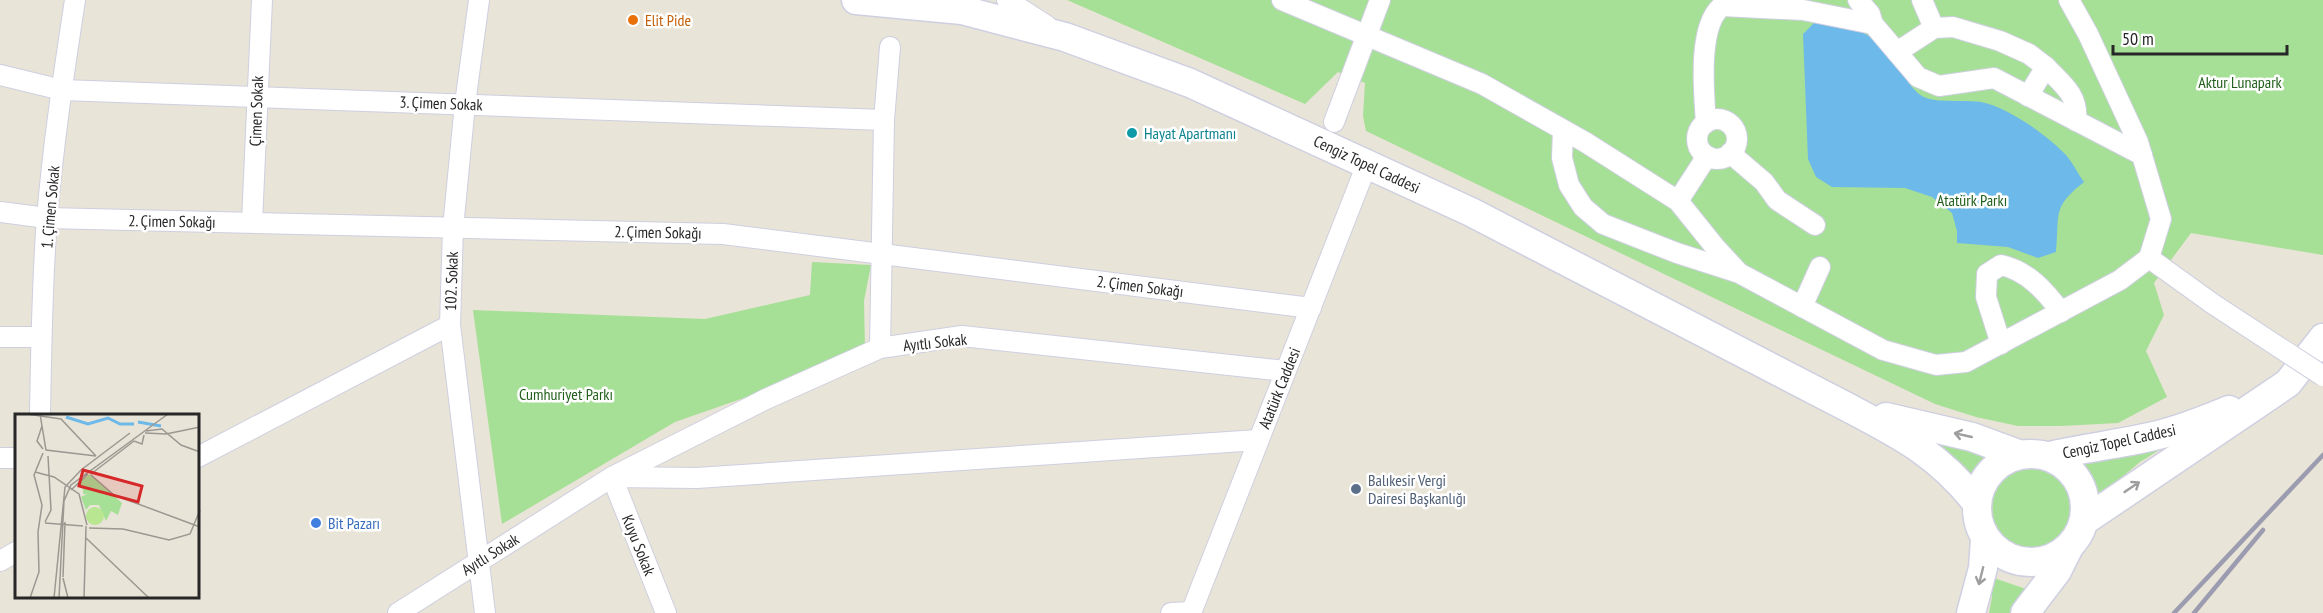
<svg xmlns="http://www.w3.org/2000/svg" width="2323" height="613" font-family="'PT Sans Narrow',sans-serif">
	<rect width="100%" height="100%" fill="#e9e4d8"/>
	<g fill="#a6df96">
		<path d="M 1067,0 L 2323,0 L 2323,255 L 2191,233 L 2154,283 L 2164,315 L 2146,351 L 2167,397 L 2118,423 L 2061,426 L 2018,426 L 1976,417 L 1935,404 L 1366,131 L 1363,116 L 1365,83 L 1338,72 L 1305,104 Z"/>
		<path d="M 812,262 L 871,265 L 864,301 L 865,350 L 830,368 L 675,422 L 502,524 L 473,310 L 705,319 L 810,295 Z"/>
		<path d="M 1911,432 L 1991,454 L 1980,465 L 1972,479 Z"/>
		<path d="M 2169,444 L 2140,462 L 2097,498 L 2087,476 L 2075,462 Z"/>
		<circle cx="2032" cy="508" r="40"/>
		<path d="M 1988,576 L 2029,590 L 2011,613 L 1989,613 L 1992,597 Z"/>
	</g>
	<path fill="#6db9e9" d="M 1815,22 C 1857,28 1874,30 1899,68 C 1905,77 1912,90 1922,96 C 1935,104 1965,99 1981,102 C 2008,107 2048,136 2066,155 C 2073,163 2078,174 2084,182 C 2051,208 2060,215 2056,252 L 2038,258 L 2008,247 L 1957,243 L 1957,231 L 1952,213 L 1932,197 L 1905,188 L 1832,187 L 1816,177 L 1808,159 L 1803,34 Z"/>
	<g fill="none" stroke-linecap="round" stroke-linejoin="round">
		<defs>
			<g id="street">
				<path d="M 479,0 L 465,104 L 453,228 L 450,325 L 485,613"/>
				<path d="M 1007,0 L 1047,26"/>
				<path d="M 1282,0 L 1482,84 L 1585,142 L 1678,201 L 1715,247 L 1739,273 L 1883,350 L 1936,365 L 1966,362 L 2120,280 L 2149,258 L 2161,219 L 2138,142 L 2088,34 L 2069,0"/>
				<path d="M 1858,0 L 1870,14 L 1873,24"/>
				<path d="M 1922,0 L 1934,28"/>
				<path d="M 1897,52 L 1934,28 L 1953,27 L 2000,41 L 2029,54 L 2046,67 L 2028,96"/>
				<path d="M 2046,67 C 2062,84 2079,95 2076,121"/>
				<path d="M 0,75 L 62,90 L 884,120"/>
				<circle cx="1717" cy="139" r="20"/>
				<path d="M 1334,122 L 1380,0"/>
				<path d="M 1706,123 C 1704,93 1697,26 1722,6 L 1803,10 L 1873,24 L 1918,77 L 1939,86 L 1994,78 L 2142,155"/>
				<path d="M 1563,130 L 1562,158 L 1569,185 L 1583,207 L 1603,224 L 1677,253 L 1736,272"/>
				<path d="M 1730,153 L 1764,182 L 1777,200 L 1815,225"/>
				<path d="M 1678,201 L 1707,156"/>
				<path d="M 0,212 L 47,218 L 723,234 L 1311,308"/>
				<path d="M 252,222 L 262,0"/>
				<path d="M 2149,258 L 2213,304"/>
				<path d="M 1802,307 L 1820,267"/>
				<path d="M 0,337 L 41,337"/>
				<path d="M 2001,344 L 1986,297 L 1987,274 L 2001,265 C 2028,271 2045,291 2061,312"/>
				<path d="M 880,348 L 884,120 L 890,47"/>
				<path d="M 40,415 C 41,349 42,284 47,218 C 53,145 64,72 75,0"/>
				<path d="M 198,457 L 450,325"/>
				<path d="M 0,458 L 16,458"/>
				<path d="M 0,561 L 16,552"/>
				<path d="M 398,613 L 612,477 L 766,399 L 880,348 L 962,336 L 1285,371"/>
				<path d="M 666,613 L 612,477 L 697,478 L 1258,440"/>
				<path d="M 1171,613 L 1191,612"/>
				<path d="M 1191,613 L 1367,164"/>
			</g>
			<g id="secondary">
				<path d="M 856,0 L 962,10 L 1065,37 L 1190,83 L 1471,212 L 1849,408 C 1902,436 1938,454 1976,502"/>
				<path d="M 1886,417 L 1972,437 L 2018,454"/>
				<circle cx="2031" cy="508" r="54"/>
				<path d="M 2049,456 C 2084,448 2120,444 2154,436 C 2180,430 2205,420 2229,410"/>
				<path d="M 2084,521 L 2288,383 L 2323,338"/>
				<path d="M 1971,613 L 1983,568 L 1985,539"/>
				<path d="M 2025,613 L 2057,571 L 2069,547"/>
			</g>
		</defs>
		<use href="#street" stroke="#cecfe0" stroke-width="22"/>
		<use href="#secondary" stroke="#cecfe0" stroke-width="31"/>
		<use href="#street" stroke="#fff" stroke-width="20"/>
		<use href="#secondary" stroke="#fff" stroke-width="28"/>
		<g stroke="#9c9cb1" stroke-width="4.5">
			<path d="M 2174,613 L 2323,455"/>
			<path d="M 2194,613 L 2263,530"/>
		</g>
		<defs>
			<path id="street-bridge" d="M 2213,304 L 2323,376"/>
		</defs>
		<use href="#street-bridge" stroke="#cecfe0" stroke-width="22" stroke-linecap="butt"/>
		<use href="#street-bridge" stroke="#fff" stroke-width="20"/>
	</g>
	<defs><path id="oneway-shaft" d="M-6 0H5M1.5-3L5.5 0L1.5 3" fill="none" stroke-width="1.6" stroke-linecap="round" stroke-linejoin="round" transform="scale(1.5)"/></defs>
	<g stroke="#9e9e9e">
		<use href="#oneway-shaft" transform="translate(1963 435) rotate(-167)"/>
		<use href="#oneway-shaft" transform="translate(2132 487) rotate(-34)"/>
		<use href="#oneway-shaft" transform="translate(1981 576) rotate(104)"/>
	</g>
	<circle fill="#e8710a" stroke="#fff" stroke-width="2" cx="633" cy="20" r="6"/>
	<circle fill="#0f9aa8" stroke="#fff" stroke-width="2" cx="1132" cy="133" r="6"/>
	<circle fill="#5c6f8a" stroke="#fff" stroke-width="2" cx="1356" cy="489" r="6"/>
	<circle fill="#3f7fe0" stroke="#fff" stroke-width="2" cx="316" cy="523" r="6"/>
	<g text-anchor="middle" stroke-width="5" stroke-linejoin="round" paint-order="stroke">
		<g font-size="16" fill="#c56008" stroke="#fff" text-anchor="start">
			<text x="645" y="26">Elit Pide</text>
		</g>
		<g font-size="16" fill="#215f1b" stroke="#fff">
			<text x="2240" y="88">Aktur Lunapark</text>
			<text x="1972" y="206">Atatürk Parkı</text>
			<text x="566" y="400">Cumhuriyet Parkı</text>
		</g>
		<g font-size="16" fill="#272727" stroke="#fff">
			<text transform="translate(441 103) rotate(2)" y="6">3. Çimen Sokak</text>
			<text transform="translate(256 111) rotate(-88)" y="6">Çimen Sokak</text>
			<text transform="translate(1367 164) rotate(25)" y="6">Cengiz Topel Caddesi</text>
			<text transform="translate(50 207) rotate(-85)" y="6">1. Çimen Sokak</text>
			<text transform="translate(172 221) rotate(1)" y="6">2. Çimen Sokağı</text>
			<text transform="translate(658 232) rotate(1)" y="6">2. Çimen Sokağı</text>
			<text transform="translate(451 281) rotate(-88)" y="6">102. Sokak</text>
			<text transform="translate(1140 286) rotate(7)" y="6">2. Çimen Sokağı</text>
			<text transform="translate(935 342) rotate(-6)" y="6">Ayıtlı Sokak</text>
			<text transform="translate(1279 388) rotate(-68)" y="6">Atatürk Caddesi</text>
			<text transform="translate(2119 441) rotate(-12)" y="6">Cengiz Topel Caddesi</text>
			<text transform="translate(639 545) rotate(68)" y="6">Kuyu Sokak</text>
			<text transform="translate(490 554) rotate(-32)" y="6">Ayıtlı Sokak</text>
		</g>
		<g font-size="16" fill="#0d838f" stroke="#fff" text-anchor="start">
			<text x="1144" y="139">Hayat Apartmanı</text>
		</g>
		<g font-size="16" fill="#4e5e75" stroke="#fff" text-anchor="start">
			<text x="1368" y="486">Balıkesir Vergi<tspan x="1368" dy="18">Dairesi Başkanlığı</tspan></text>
		</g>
		<g font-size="16" fill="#366cbe" stroke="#fff" text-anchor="start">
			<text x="328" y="529">Bit Pazarı</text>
		</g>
	</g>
	<g transform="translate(15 414)">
		<rect width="184" height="184" fill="#e9e4d8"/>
		<path d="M 75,60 L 107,89 L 103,101 L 96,97 L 91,107 L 84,91 L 75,91 L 71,96 L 66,83 L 72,80 L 68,80 L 68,75 L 61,70 Z" fill="#a6df96"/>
		<path d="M71 102a9 9 0 1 1 18 0a9 9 0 1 1-18 0Z" fill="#b8e691"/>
		<path fill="none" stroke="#6db9e9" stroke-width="3" d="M 51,3 L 73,10 L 93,4 L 105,10 L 119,10M 123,8 L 146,12"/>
		<path fill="none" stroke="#9b9891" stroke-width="1.5" d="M 12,0 L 46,5 L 81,42M 25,0 L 31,36 L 81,42M 27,12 L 22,27 L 28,35M 131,17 L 147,15 L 166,31 L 185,38M 130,19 L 151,20 L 185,13M 20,58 L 39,63 L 64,80 L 72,111M 76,60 L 119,27 L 127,30 L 129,21M 76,61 L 99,81 L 185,113M 56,76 L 73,60M 30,108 L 36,96 L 33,42M 30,109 L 68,112M 74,114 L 108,115 L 154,126 L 175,120 L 185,96M 71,124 L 134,184M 48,163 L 50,108M 48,164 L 53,184M 15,184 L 24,158 L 23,118 L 27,91 L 19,61 L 28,39M 39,184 L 50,73 L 66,56 L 115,19M 44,184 L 49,87 L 56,71 L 153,0M 69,184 L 71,112"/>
		<path fill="#d62828" fill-opacity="0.15" stroke="#d62828" stroke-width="3" d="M 68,56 L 127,72 L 123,88 L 64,72 Z"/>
		<rect width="184" height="184" fill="none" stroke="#272727" stroke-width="3"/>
	</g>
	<path d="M2113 45v9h174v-9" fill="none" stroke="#272727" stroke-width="3"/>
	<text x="2122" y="45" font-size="18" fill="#272727" stroke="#ffffff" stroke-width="4.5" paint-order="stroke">50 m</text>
</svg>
